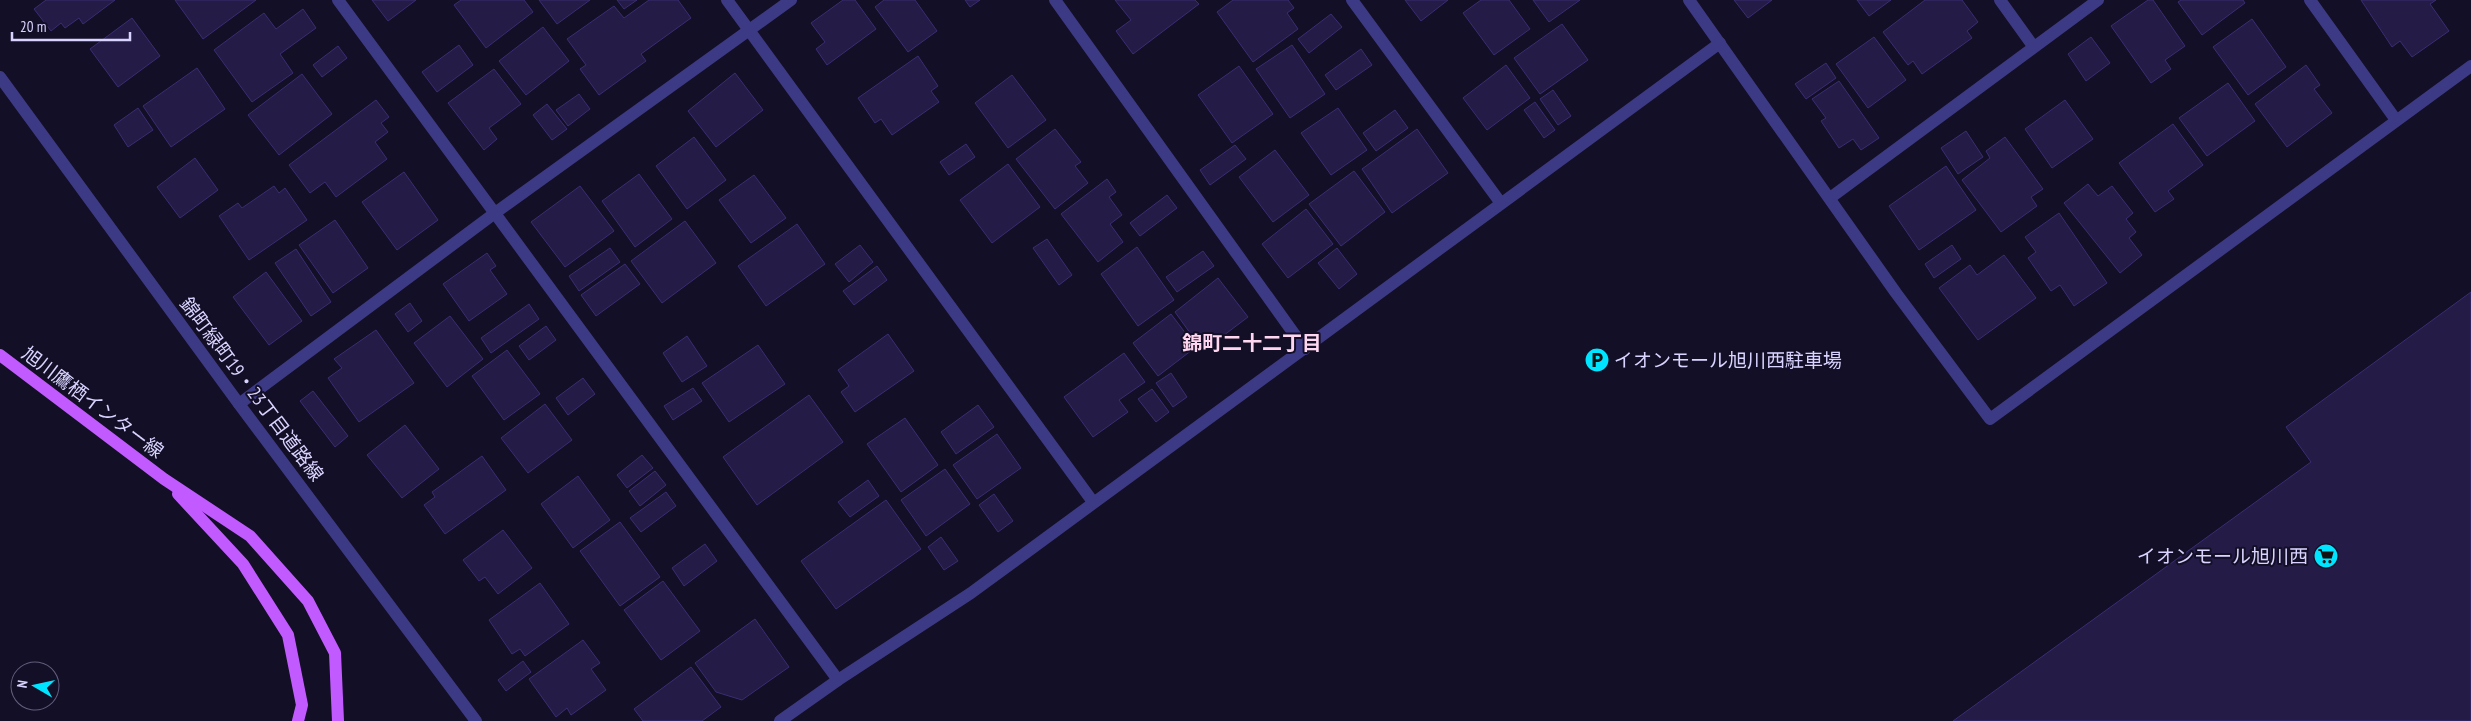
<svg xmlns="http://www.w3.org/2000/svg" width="2471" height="721" font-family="'PT Sans Narrow','Noto Sans JP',sans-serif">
	<rect width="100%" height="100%" fill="#130f26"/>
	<g fill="#241b47" stroke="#3b2d73">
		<path d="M 46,0 L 115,0 L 83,24 L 79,18 L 65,28 L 61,23 L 51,31 L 34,9 Z"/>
		<path d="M 175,0 L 256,0 L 203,39 Z"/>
		<path d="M 372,0 L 416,0 L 388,21 Z"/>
		<path d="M 461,0 L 524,0 L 533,12 L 486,48 L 454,5 Z"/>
		<path d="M 539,0 L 590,0 L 557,24 Z"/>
		<path d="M 617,0 L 637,0 L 624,9 Z"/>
		<path d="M 649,0 L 678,0 L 691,18 L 641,54 L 646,61 L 599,95 L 580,69 L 586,65 L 567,39 L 614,6 L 624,18 Z"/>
		<path d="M 843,0 L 855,0 L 876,29 L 827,65 L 816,49 L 825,42 L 811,23 Z"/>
		<path d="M 884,0 L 915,0 L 937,31 L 908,52 L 875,7 Z"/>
		<path d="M 965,0 L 980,0 L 970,7 Z"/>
		<path d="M 1115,0 L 1195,0 L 1199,4 L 1133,54 L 1116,31 L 1131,20 Z"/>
		<path d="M 1233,0 L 1288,0 L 1294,8 L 1287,13 L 1298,29 L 1253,62 L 1217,12 Z"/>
		<path d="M 1405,0 L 1448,0 L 1421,21 Z"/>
		<path d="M 1481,0 L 1509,0 L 1530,29 L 1494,55 L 1463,13 Z"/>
		<path d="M 1533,0 L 1580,0 L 1549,22 Z"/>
		<path d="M 1734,0 L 1772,0 L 1748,18 Z"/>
		<path d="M 1857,0 L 1891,0 L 1869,16 Z"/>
		<path d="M 1925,0 L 1962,0 L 1978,22 L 1967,31 L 1972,38 L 1922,74 L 1913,61 L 1908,65 L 1883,32 Z"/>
		<path d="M 2148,0 L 2153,0 L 2185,46 L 2165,60 L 2171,69 L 2151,83 L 2111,26 Z"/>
		<path d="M 2181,0 L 2243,0 L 2245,3 L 2202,35 L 2178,2 Z"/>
		<path d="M 2361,0 L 2436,0 L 2430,4 L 2449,31 L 2412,57 L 2400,41 L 2392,47 Z"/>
		<path d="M 303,9 L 316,28 L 280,54 L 293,73 L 252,102 L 214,50 L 264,13 L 276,29 Z"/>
		<path d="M 1331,14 L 1342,27 L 1309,53 L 1298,39 Z"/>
		<path d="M 132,18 L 160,56 L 118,87 L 90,49 Z"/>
		<path d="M 2252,19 L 2286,67 L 2248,95 L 2213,47 Z"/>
		<path d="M 1562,24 L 1588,60 L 1540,94 L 1514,58 Z"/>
		<path d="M 543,27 L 569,61 L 526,95 L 499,61 Z"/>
		<path d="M 1874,37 L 1906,80 L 1868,108 L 1836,64 Z"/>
		<path d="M 2091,37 L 2110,63 L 2086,81 L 2068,54 Z"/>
		<path d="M 459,45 L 473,65 L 437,92 L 422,72 Z"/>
		<path d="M 1292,45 L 1325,94 L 1290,118 L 1256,69 Z"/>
		<path d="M 338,46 L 347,58 L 322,77 L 313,65 Z"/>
		<path d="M 1361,49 L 1372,65 L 1336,90 L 1325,75 Z"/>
		<path d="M 918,56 L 938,86 L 931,91 L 939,102 L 892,135 L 881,119 L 875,123 L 858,98 Z"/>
		<path d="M 1826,63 L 1836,78 L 1806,99 L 1795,84 Z"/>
		<path d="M 1506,65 L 1530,98 L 1487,130 L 1463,98 Z"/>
		<path d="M 2306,65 L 2320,85 L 2314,89 L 2332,113 L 2287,147 L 2255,104 Z"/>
		<path d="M 1239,66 L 1273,114 L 1232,143 L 1198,95 Z"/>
		<path d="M 197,68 L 225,109 L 171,147 L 143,106 Z"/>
		<path d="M 494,69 L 521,104 L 489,128 L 497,139 L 484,150 L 448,103 Z"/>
		<path d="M 735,73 L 763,110 L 716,147 L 688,111 Z"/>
		<path d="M 302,74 L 332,114 L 279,155 L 248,115 Z"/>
		<path d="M 1012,75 L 1046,120 L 1008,148 L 975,103 Z"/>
		<path d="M 1839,81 L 1879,138 L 1861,150 L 1853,139 L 1839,148 L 1821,121 L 1826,118 L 1812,99 Z"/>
		<path d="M 2228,83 L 2255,121 L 2207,156 L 2179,118 Z"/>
		<path d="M 1553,90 L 1571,116 L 1558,125 L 1540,99 Z"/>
		<path d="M 579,94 L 590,109 L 568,126 L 556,110 Z"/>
		<path d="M 376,100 L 389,117 L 381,123 L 388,132 L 375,142 L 387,159 L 336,197 L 325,182 L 310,193 L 289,165 Z"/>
		<path d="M 2065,100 L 2093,139 L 2052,168 L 2025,129 Z"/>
		<path d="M 1535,102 L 1555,130 L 1544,138 L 1524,110 Z"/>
		<path d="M 547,104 L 567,129 L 552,140 L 533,115 Z"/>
		<path d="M 138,108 L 153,130 L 128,147 L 114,125 Z"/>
		<path d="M 1338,108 L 1367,150 L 1331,175 L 1301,133 Z"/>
		<path d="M 1395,110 L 1408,128 L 1376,151 L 1363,133 Z"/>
		<path d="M 2173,124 L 2203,165 L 2168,191 L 2174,199 L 2155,212 L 2119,163 Z"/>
		<path d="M 1055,129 L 1081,162 L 1075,166 L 1088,183 L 1055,209 L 1016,159 Z"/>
		<path d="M 1417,129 L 1448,173 L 1392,213 L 1362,169 Z"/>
		<path d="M 1966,131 L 1983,157 L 1958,174 L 1941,148 Z"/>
		<path d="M 694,137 L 726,180 L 687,209 L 656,166 Z"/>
		<path d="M 2005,137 L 2043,189 L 2031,197 L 2037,206 L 2001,232 L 1962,180 L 1990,158 L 1986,151 Z"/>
		<path d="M 966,144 L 975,157 L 949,175 L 940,162 Z"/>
		<path d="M 1235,145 L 1246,159 L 1210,185 L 1200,170 Z"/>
		<path d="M 1275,150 L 1309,195 L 1273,222 L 1239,177 Z"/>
		<path d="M 195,158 L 218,190 L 180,218 L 157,187 Z"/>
		<path d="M 1008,164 L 1040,207 L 992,243 L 960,200 Z"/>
		<path d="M 1946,166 L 1976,210 L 1919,250 L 1889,206 Z"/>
		<path d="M 1354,171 L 1385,212 L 1341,246 L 1309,204 Z"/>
		<path d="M 404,172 L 438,220 L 397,250 L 362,202 Z"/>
		<path d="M 639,174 L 672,219 L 635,247 L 602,201 Z"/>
		<path d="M 754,175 L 786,218 L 751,243 L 719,200 Z"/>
		<path d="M 1107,179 L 1116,192 L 1109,197 L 1122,215 L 1110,224 L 1123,242 L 1098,262 L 1061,214 Z"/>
		<path d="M 2088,184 L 2098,196 L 2112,186 L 2133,213 L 2126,219 L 2136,232 L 2129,238 L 2142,255 L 2120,273 L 2064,203 Z"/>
		<path d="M 274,186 L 279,193 L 285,188 L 307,220 L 249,260 L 219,216 L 238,203 L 242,208 Z"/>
		<path d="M 580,186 L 614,231 L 565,267 L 531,222 Z"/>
		<path d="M 1167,195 L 1177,208 L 1140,236 L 1130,223 Z"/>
		<path d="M 1306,209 L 1333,244 L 1288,278 L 1262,244 Z"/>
		<path d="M 2059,213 L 2107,283 L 2074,306 L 2060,285 L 2051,291 L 2028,258 L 2036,252 L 2025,237 Z"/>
		<path d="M 335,220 L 368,268 L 333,293 L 299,245 Z"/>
		<path d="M 685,221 L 716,263 L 662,303 L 631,261 Z"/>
		<path d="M 797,224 L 825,264 L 766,306 L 738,266 Z"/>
		<path d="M 1047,239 L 1072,275 L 1059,285 L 1033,248 Z"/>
		<path d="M 860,245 L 873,262 L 849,282 L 835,264 Z"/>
		<path d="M 1952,245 L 1961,259 L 1934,278 L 1925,264 Z"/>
		<path d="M 1137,247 L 1174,300 L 1138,326 L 1101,274 Z"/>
		<path d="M 610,248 L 620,262 L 579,291 L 569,276 Z"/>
		<path d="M 1337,248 L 1357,274 L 1339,289 L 1318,263 Z"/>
		<path d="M 296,249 L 331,302 L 311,316 L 275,263 Z"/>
		<path d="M 1203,251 L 1214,266 L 1177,292 L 1166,277 Z"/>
		<path d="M 487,253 L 496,266 L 490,270 L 507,294 L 469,321 L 443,284 Z"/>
		<path d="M 2004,255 L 2036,298 L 1978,340 L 1939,288 L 1970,265 L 1977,275 Z"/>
		<path d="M 625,264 L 640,284 L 596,316 L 581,295 Z"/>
		<path d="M 877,266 L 887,280 L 854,305 L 843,291 Z"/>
		<path d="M 266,272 L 302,321 L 269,345 L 233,297 Z"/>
		<path d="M 1218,278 L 1248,317 L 1203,351 L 1175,312 Z"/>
		<path d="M 2471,292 L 2471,721 L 1953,721 L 2311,462 L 2286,427 Z"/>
		<path d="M 410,303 L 422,321 L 408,332 L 395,314 Z"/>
		<path d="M 529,304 L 539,319 L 491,353 L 481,338 Z"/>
		<path d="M 1171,314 L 1196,347 L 1158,376 L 1133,343 Z"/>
		<path d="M 450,316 L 483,359 L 447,387 L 414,343 Z"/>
		<path d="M 546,326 L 556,340 L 529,360 L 519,346 Z"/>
		<path d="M 376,330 L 414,383 L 359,422 L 328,378 L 342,368 L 334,359 Z"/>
		<path d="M 888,334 L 914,371 L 855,412 L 841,392 L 849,386 L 838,370 Z"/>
		<path d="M 687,336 L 707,366 L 682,382 L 663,353 Z"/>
		<path d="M 758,345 L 785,384 L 729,422 L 702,383 Z"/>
		<path d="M 507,350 L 540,394 L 504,420 L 472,376 Z"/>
		<path d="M 1124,353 L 1145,382 L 1119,400 L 1128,412 L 1093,437 L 1064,397 Z"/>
		<path d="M 1171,373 L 1187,397 L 1173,407 L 1156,383 Z"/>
		<path d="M 583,378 L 595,394 L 568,415 L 556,398 Z"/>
		<path d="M 693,388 L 702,401 L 673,420 L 664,406 Z"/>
		<path d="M 1152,389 L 1169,412 L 1156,422 L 1138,399 Z"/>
		<path d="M 313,391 L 348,436 L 335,447 L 300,401 Z"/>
		<path d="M 809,395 L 843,442 L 757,505 L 723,457 Z"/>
		<path d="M 545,404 L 572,440 L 528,473 L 501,438 Z"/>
		<path d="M 978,405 L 994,427 L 956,454 L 941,432 Z"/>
		<path d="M 905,418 L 938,465 L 901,492 L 867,444 Z"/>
		<path d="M 405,425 L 439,469 L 402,498 L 367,455 Z"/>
		<path d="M 997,434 L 1021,468 L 977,499 L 953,465 Z"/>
		<path d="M 642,455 L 653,468 L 627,488 L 617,475 Z"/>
		<path d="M 482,456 L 506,490 L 445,534 L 424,505 L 435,497 L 432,492 Z"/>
		<path d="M 945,469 L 970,504 L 926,536 L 901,500 Z"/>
		<path d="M 655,471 L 666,485 L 640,506 L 629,491 Z"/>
		<path d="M 578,476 L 610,520 L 573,548 L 541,504 Z"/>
		<path d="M 868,480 L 879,496 L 850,517 L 838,502 Z"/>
		<path d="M 666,492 L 676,506 L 641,532 L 630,518 Z"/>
		<path d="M 994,494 L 1013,521 L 998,532 L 979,505 Z"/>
		<path d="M 886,500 L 921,549 L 836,609 L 801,561 Z"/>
		<path d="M 620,522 L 660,577 L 620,606 L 580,551 Z"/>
		<path d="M 503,530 L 532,568 L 498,594 L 485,577 L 479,581 L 463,560 Z"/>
		<path d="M 941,537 L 958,561 L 944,570 L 928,547 Z"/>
		<path d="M 705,544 L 717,561 L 684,586 L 672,568 Z"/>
		<path d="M 663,581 L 700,631 L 661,660 L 624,610 Z"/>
		<path d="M 540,583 L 569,624 L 525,656 L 520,649 L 512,654 L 489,620 Z"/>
		<path d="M 755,619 L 789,667 L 742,700 L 716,692 L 695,663 Z"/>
		<path d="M 583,640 L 600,663 L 591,669 L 606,690 L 571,715 L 567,708 L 556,717 L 529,679 Z"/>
		<path d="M 523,661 L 531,672 L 506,691 L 498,680 Z"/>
		<path d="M 691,667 L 721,707 L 702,721 L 643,721 L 634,709 Z"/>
	</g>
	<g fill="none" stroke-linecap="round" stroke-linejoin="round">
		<g stroke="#3d3a85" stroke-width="12">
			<path d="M 338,0 L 838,680"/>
			<path d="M 727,0 L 1093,502"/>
			<path d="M 1055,0 L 1305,349"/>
			<path d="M 1352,0 L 1500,202"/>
			<path d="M 1689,0 L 1896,293 L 1990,419 L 2471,66"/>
			<path d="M 2000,0 L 2033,46"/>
			<path d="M 2310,0 L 2396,120"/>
			<path d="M 0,77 L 239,404 L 476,721"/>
			<path d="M 1830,198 L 2098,0"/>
			<path d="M 239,404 L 495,213 L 791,0"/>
			<path d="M 780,721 L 838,680 L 971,593 L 1720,43"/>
		</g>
		<g stroke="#c25bff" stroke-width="12">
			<path d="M 0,355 L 164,479 L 250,536 L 308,601 L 335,653 L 338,721"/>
			<path d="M 178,494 L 243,564 L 288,635 L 302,705 L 298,721"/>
		</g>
	</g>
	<defs>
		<symbol id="parking-disc" viewBox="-11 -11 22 22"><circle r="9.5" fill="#00e5ff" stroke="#130f26"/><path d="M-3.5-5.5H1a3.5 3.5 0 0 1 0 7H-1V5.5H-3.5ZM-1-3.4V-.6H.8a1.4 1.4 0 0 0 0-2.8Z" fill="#111"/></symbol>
		<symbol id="supermarket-disc" viewBox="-11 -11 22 22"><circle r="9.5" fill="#00e5ff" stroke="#130f26"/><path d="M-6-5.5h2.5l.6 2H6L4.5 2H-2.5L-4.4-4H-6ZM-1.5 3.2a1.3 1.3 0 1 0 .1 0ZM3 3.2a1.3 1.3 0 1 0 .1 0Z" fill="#111"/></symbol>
	</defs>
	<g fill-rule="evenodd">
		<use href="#parking-disc" x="1583" y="346" width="28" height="28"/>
		<use href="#supermarket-disc" x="2312" y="542" width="28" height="28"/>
	</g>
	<g text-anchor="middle" stroke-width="4" stroke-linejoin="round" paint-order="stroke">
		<g font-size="19" fill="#d9d4ff" stroke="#130f26" text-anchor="start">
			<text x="1614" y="367">イオンモール旭川西駐車場</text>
			<text x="2308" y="563" text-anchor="end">イオンモール旭川西</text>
		</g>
		<g font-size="19" fill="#d9d4ff" stroke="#130f26">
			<text transform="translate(252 389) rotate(53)" y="7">錦町緑町19・23丁目道路線</text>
			<text transform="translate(93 402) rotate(37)" y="7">旭川鷹栖インター線</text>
		</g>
		<g font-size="20" font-weight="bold" fill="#ffd6f0" stroke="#130f26">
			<text x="1252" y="350">錦町二十二丁目</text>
		</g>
	</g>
	<g transform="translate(35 686) rotate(279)"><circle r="24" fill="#130f26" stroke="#625e7d"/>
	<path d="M0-4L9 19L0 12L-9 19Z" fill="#00e5ff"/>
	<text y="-8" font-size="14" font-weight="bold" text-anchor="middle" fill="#d9d4ff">N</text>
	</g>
	<path d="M12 32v8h118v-8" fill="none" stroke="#d9d4ff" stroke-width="2.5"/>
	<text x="20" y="32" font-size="15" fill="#d9d4ff" stroke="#130f26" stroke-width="4" paint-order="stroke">20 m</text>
</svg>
